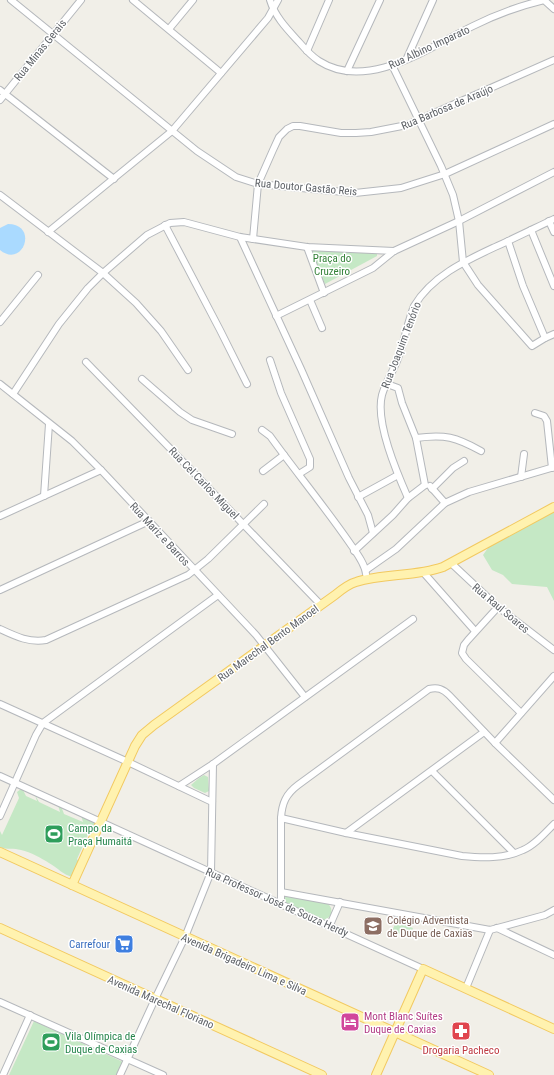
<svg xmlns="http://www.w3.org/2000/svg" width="554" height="1075" font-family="'Roboto Condensed',sans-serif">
	<rect width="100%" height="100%" fill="#f1efe8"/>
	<g fill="#c5e8c5">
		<path d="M 309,249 L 373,253 L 377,253 L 377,256 L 325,284 Z"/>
		<path d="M 554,510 L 554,601 L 547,587 L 512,584 L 503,575 L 492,570 L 483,555 L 490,545 Z"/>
		<path d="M 204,775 L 208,777 L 209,791 L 205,793 L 194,788 L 191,785 L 199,778 Z"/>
		<path d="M 21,789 L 23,790 L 26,796 L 37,801 L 35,795 L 39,802 L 60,812 L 58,805 L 61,806 L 64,814 L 83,822 L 81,815 L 97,824 L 92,836 L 89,832 L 77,859 L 80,864 L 73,877 C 63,875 58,868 49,863 C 41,858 31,852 21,850 C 14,848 7,850 0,847 L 0,831 L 2,835 L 19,798 L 17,792 Z"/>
		<path d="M 286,896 L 328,903 L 331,908 L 332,914 L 328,918 L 324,920 L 286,903 L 284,899 Z"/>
		<path d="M 396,922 L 413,928 L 409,937 L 392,931 Z"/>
		<path d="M 34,1021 L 123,1062 L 117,1075 L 9,1075 Z"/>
	</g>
	<path fill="#aadaff" d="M 8,224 C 39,224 23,269 0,250 L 0,228 Z"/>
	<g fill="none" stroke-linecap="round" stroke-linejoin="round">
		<defs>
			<g id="minor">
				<path d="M 11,0 L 197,151 L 236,177 L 258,184 L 355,193 L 401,188 L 445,174 L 554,124"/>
				<path d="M 133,0 L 221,73"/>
				<path d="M 270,0 C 275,17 288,30 299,42 C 305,49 311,56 319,61 C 367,92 430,47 473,26 C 497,14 519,6 544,0 L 554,9"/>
				<path d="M 169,29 L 193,0"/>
				<path d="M 307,51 L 329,0"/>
				<path d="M 407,58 L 433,0"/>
				<path d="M 392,65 L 441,166 L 453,195 L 459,221 L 463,262 L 478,285 L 532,346 L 545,338 L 554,334"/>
				<path d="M 347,71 L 380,0"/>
				<path d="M 0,90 L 114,179"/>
				<path d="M 0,100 L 81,0"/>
				<path d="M 0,195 L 103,273 L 136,303 L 161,331 L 188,370"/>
				<path d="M 549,221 L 554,232"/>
				<path d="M 165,225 L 220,330 L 247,384"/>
				<path d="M 531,230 L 554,286"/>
				<path d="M 48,232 L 172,131 L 268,18 L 278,0"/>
				<path d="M 240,237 L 301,369 L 349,478 L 368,515 L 373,533"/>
				<path d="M 253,239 L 258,184 L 273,150 L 279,137 L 287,129 L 293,126 L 300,126 L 341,133 L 356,133 L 371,132 L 407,125 L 554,60"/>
				<path d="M 508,241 L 523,286 L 545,338"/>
				<path d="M 307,247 L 324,293"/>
				<path d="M 310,300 L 322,328"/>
				<path d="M 276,316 L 373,268 L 394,251 L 459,221 L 554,172"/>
				<path d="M 0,322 L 38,275"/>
				<path d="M 270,360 L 281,393 L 310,459 L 310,467 L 299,474"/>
				<path d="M 86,362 L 193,472 L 321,605"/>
				<path d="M 142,379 L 180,412 L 192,420 L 232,434"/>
				<path d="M 0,384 L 72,441 L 101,470 L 256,635 L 305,697"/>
				<path d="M 387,384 L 398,388 L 402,403 L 416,438 L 425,485"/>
				<path d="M 13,394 L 59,324 L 88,288 L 103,273 L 147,235 L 170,223 L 184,222 L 240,237 L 307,247 L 394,251"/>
				<path d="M 535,413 L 544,416 L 547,421 L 552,468"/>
				<path d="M 262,430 L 270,436 C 296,472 324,506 349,542 C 355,551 365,563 366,574"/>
				<path d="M 416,438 C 445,434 456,437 481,451"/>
				<path d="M 263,471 L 284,455"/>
				<path d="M 521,477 L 524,454"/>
				<path d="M 430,486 L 445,503"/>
				<path d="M 432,489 L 453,468 L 464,461"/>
				<path d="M 44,496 L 49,424"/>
				<path d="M 358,497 L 398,475"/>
				<path d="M 408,498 C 397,473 375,422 382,395 C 385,384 392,373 397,361 C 404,343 407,324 414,306 C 432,276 465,261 495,247 C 515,238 535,228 554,219"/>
				<path d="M 0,516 L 101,470"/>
				<path d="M 354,551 L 393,515 L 408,498 L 425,485"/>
				<path d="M 451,563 L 498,607 L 554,650"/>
				<path d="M 366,570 L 396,549 L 445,503 L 469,492 L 554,467"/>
				<path d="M 423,572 L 475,631"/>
				<path d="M 0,590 L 149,521"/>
				<path d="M 498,607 L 468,640 L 464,645 L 462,653 L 466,659 L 521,713"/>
				<path d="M 0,629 C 15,636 29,643 46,640 L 188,575 L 208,559 L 264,504"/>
				<path d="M 0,704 L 128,762 L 212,802"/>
				<path d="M 495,743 L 554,676"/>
				<path d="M 432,771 L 514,853"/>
				<path d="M 0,776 L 423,969"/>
				<path d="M 179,786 L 213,764 L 413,619"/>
				<path d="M 0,816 L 36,735 L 43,723 L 218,595"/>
				<path d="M 281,818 L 346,833 L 462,856 C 482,858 504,859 523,850 C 535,845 545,833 554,824"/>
				<path d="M 346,833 L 484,732"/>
				<path d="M 281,892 L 490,930 L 545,915 L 554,910"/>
				<path d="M 281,905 L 281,818 C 282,803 286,794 298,785 L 429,689 C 438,687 443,689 449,695 L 495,743 L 554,800"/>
				<path d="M 330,925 L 340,902"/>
				<path d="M 497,928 L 554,955"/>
				<path d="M 466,988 L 490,930"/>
				<path d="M 0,1002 L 163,1075"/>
				<path d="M 3,1075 L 30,1015"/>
				<path d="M 120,1075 L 155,999 L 185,937 L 211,872 L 213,764"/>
			</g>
			<g id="major">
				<path d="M 0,852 L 489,1075"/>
				<path d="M 72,885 L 135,746 L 142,735 L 154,725 L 335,595 C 341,590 349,584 356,582 C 384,573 415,577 443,567 L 554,507"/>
				<path d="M 0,928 L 322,1075"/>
				<path d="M 376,1075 L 423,969 L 554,1029"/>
			</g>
		</defs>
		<use href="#minor" stroke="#b5b8bc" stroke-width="8"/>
		<use href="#major" stroke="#f2c960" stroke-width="10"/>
		<use href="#minor" stroke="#fff" stroke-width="6"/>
		<use href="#major" stroke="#fff2af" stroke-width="8"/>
	</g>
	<defs>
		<symbol id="stadium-square" viewBox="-11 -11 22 22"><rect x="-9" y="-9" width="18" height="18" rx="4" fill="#2e9e5b" stroke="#fff"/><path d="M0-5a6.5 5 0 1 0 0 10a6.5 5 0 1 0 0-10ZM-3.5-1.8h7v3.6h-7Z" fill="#fff"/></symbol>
		<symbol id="school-square" viewBox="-11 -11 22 22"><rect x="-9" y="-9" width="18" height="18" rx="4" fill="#8d6e63" stroke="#fff"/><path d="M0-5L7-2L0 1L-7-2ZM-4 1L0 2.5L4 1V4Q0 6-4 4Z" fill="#fff"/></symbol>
		<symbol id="supermarket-square" viewBox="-11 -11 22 22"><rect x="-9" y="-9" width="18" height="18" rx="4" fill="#3f7fe0" stroke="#fff"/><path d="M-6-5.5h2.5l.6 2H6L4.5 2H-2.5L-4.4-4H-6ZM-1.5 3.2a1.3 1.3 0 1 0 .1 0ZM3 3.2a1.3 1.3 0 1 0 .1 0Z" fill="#fff"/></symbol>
		<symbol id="hotel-square" viewBox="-11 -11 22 22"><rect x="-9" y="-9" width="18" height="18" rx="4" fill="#d1479c" stroke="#fff"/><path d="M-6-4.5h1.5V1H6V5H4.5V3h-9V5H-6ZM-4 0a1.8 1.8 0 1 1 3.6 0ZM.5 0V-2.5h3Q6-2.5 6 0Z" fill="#fff"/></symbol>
		<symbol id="pharmacy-square" viewBox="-11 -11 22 22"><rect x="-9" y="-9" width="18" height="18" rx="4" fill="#e0444e" stroke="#fff"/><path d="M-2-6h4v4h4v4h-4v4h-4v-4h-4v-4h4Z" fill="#fff"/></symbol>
	</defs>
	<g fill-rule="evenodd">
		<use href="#stadium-square" x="43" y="823" width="22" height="22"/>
		<use href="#school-square" x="362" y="915" width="22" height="22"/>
		<use href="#supermarket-square" x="113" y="933" width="22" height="22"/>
		<use href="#hotel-square" x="339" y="1011" width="22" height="22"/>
		<use href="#pharmacy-square" x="450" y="1020" width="22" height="22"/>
		<use href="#stadium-square" x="40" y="1031" width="22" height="22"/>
	</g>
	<g text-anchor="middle" stroke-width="3" stroke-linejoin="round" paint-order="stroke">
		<g font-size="11" fill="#5f6368" stroke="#fff">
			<text transform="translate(429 47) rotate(-25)" y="4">Rua Albino Imparato</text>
			<text transform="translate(40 50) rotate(-51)" y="4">Rua Minas Gerais</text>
			<text transform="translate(447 107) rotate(-23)" y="4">Rua Barbosa de Araújo</text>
			<text transform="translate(306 187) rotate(5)" y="4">Rua Doutor Gastão Reis</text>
			<text transform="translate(401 345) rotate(-69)" y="4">Rua Joaquim Tenório</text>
			<text transform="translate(204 483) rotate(46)" y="4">Rua Cel Carlos Miguel</text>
			<text transform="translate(160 534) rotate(47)" y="4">Rua Mariz e Barros</text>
			<text transform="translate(501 608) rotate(40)" y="4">Rua Raul Soares</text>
			<text transform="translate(268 643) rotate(-36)" y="4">Rua Marechal Bento Manoel</text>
			<text transform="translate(277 902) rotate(24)" y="4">Rua Professor José de Souza Herdy</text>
			<text transform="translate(244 964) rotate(24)" y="4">Avenida Brigadeiro Lima e Silva</text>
			<text transform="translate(161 1002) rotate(24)" y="4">Avenida Marechal Floriano</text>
		</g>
		<g font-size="11" fill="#348238" stroke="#fff">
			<text x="332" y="262">Praça do<tspan x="332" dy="13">Cruzeiro</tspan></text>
		</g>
		<g font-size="11" fill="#27864d" stroke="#fff" text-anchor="start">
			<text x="68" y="832">Campo da<tspan x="68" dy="13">Praça Humaitá</tspan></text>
			<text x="65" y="1040">Vila Olímpica de<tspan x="65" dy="13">Duque de Caxias</tspan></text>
		</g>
		<g font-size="11" fill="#785e54" stroke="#fff" text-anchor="start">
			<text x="387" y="924">Colégio Adventista<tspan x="387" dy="13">de Duque de Caxias</tspan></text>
		</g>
		<g font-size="11" fill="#366cbe" stroke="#fff" text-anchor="end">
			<text x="110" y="948">Carrefour</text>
		</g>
		<g font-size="11" fill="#b23c85" stroke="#fff" text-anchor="start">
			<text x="364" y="1020">Mont Blanc Suítes<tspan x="364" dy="13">Duque de Caxias</tspan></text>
		</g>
		<g font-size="11" fill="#be3a42" stroke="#fff">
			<text x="461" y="1054">Drogaria Pacheco</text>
		</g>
	</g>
</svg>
